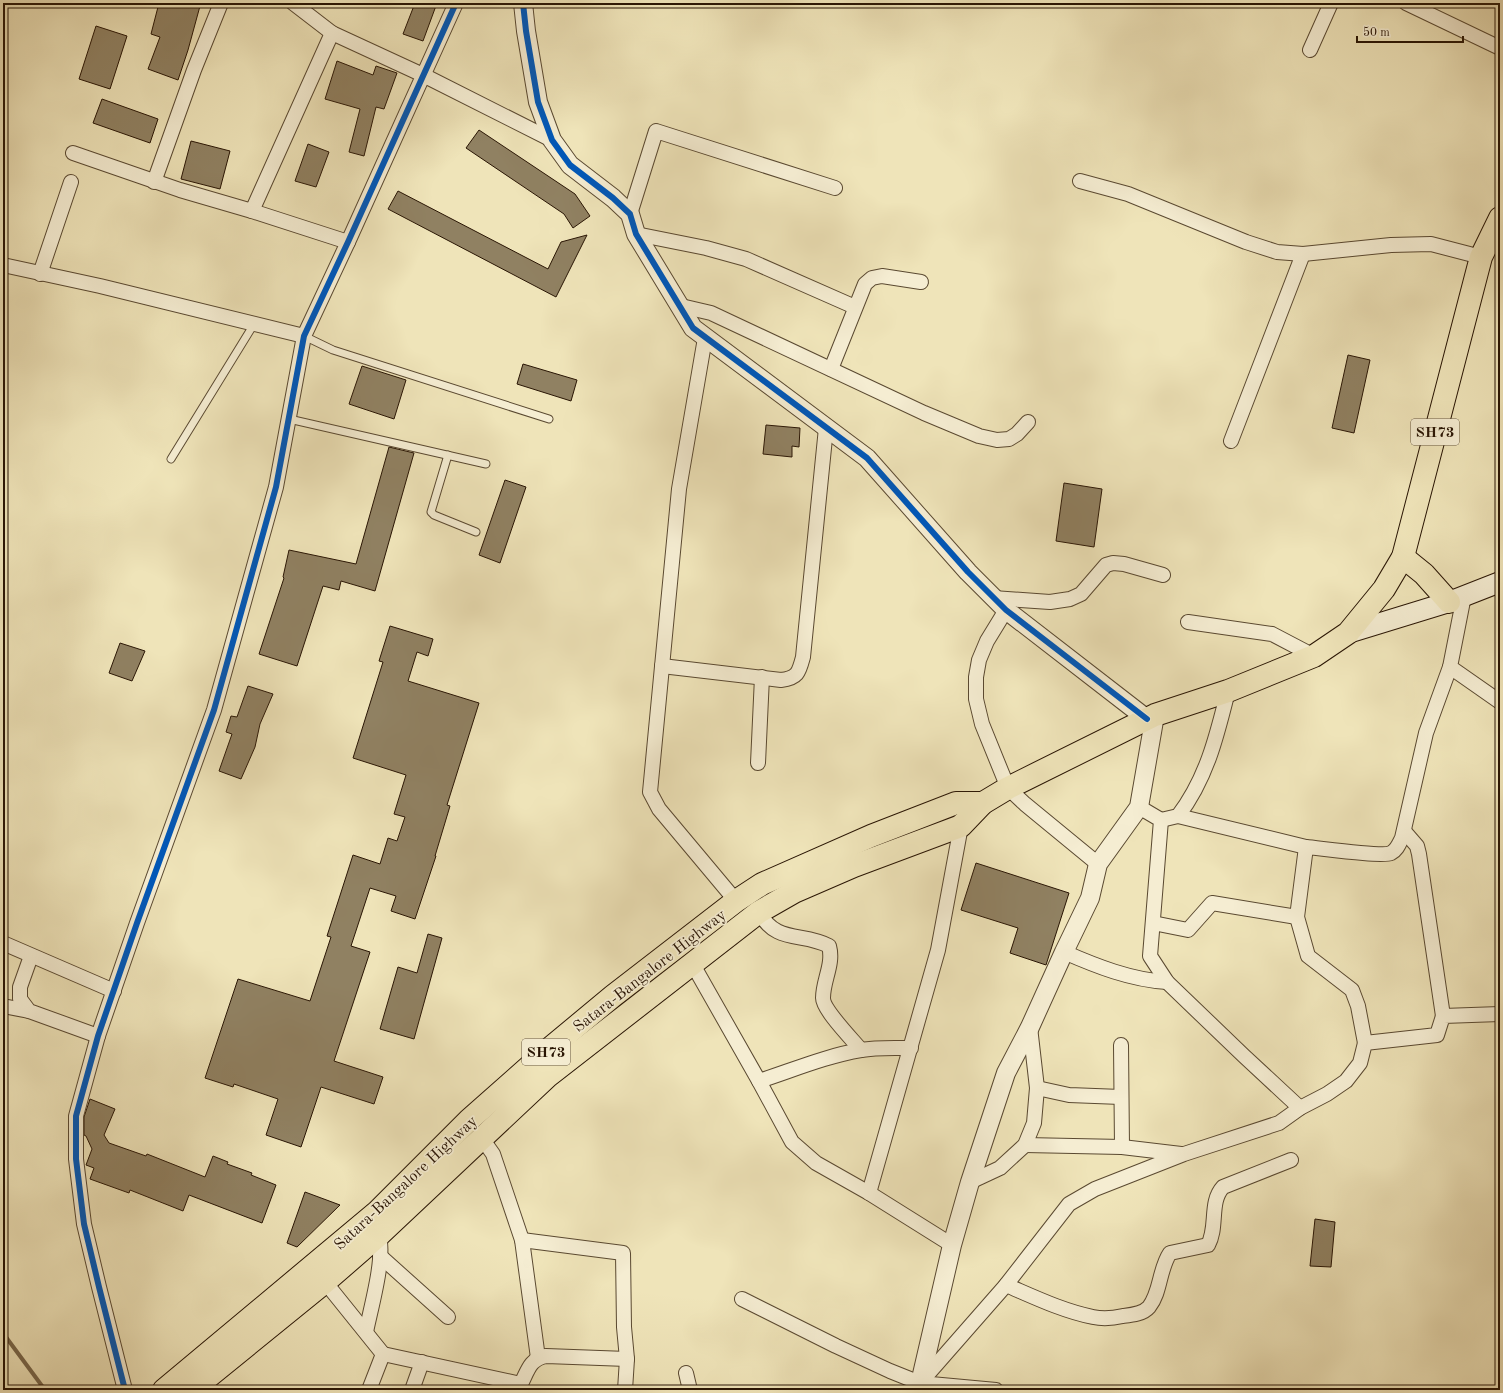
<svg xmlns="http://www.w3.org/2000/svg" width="1503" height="1393" font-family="'Old Standard TT',serif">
	<rect width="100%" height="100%" fill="#efe4b9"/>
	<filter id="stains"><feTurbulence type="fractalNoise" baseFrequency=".005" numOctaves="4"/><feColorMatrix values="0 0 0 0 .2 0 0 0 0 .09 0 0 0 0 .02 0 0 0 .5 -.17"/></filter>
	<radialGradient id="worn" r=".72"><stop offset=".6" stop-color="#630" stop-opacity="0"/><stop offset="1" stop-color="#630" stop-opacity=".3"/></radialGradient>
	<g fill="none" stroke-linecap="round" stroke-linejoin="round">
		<path stroke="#78674b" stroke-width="4" d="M 3,1333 L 45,1390"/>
	</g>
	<g fill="#908162" stroke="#291504">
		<path d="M 159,3 L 189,3 L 200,6 L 188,50 L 178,80 L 148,69 L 160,37 L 151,34 Z"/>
		<path d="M 415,3 L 437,3 L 423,41 L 403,34 Z"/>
		<path d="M 96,26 L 127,36 L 110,89 L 79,79 Z"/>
		<path d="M 337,61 L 373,75 L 376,66 L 397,73 L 384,109 L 376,107 L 364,156 L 349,152 L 360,109 L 325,99 Z"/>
		<path d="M 102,99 L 158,119 L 150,143 L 93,123 Z"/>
		<path d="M 479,130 L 575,194 L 590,216 L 573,228 L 564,214 L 466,148 Z"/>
		<path d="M 191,141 L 230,151 L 220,189 L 181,179 Z"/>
		<path d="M 308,144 L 329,152 L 316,187 L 295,181 Z"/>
		<path d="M 398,191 L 548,269 L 561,242 L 587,235 L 556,297 L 388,209 Z"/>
		<path d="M 1348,355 L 1370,360 L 1354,433 L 1332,428 Z"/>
		<path d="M 523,364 L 577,380 L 571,401 L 517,384 Z"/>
		<path d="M 362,366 L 406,380 L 394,419 L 349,404 Z"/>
		<path d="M 766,425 L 800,428 L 799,447 L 792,446 L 792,457 L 763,454 Z"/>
		<path d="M 389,447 L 414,453 L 375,591 L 341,581 L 339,590 L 323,586 L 297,666 L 259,654 L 284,578 L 283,577 L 289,550 L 356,564 Z"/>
		<path d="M 505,480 L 526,487 L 500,563 L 479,555 Z"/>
		<path d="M 1064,483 L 1102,489 L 1094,547 L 1056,541 Z"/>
		<path d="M 390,626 L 433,639 L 428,656 L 417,652 L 408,681 L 479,703 L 447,805 L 450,806 L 435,856 L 436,856 L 415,919 L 391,911 L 396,896 L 370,888 L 351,946 L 370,952 L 334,1061 L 383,1077 L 374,1104 L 321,1087 L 301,1147 L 266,1135 L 278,1099 L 234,1084 L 233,1087 L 205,1078 L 238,979 L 310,1001 L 331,937 L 327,936 L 353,855 L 380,864 L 388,838 L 397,841 L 405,817 L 394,814 L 406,775 L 353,758 L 383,662 L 379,661 Z"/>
		<path d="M 120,643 L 145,651 L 132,681 L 109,673 Z"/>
		<path d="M 248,686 L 273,694 L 260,724 L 255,747 L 241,779 L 219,771 L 232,734 L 226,732 L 231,716 L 237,717 Z"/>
		<path d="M 976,863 L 1069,893 L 1046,965 L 1010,953 L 1018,928 L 961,910 Z"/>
		<path d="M 428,934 L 442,938 L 414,1039 L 380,1029 L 398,967 L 417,973 Z"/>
		<path d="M 90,1099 L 115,1109 L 104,1135 L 109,1143 L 146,1156 L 147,1154 L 205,1177 L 213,1156 L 228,1162 L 227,1164 L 252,1173 L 251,1175 L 276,1185 L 262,1223 L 189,1195 L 183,1211 L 130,1190 L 129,1193 L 90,1179 L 94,1168 L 86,1165 L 92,1149 L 86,1136 L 84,1135 L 84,1117 Z"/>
		<path d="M 305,1192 L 340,1205 L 297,1247 L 287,1243 Z"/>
		<path d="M 1315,1219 L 1335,1222 L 1331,1267 L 1310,1266 Z"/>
	</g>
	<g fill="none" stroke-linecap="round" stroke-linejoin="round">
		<defs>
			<g id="service">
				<path d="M 304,336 L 333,350 L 549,419"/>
				<path d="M 289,419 L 486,464"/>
				<path d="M 448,455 L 431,512 L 434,515 L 476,532"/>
				<path d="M 171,459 L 254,324"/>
			</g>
			<g id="minor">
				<path d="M 293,3 L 332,33 L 423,75 L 552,140"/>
				<path d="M 1406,3 L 1500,48"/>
				<path d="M 1310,50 L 1331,3"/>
				<path d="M 73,153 L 180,190 L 252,211 L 348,242"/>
				<path d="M 1080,181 L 1128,194 L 1246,242 L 1277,252 L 1303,254 L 1391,245 L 1431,244 L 1481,257"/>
				<path d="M 154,182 L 194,70 L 221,3"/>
				<path d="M 252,211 L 332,33"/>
				<path d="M 630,214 L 656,131 L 835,188"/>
				<path d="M 636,234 L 706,248 L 746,259 L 855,307"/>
				<path d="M 3,265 L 100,286 L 304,336"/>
				<path d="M 40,274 L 71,182"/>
				<path d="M 681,306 L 711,313 L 924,413 L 979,436 L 997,440 L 1009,439 L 1017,434 L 1028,422"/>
				<path d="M 705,338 L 679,489 L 650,792 L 659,809 L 736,901"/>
				<path d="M 831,369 L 865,284 L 872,278 L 882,276 L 921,282"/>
				<path d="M 1231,441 L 1303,254"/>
				<path d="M 1464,596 L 1450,667 L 1500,702"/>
				<path d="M 993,598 L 1050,602 L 1070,599 L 1081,594 L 1106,565 L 1113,563 L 1124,564 L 1163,575"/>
				<path d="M 1006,610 L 987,641 L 979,660 L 976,677 L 976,699 L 982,724 L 1008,788 L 1025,804 L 1098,864"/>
				<path d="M 1188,622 L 1272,634 L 1314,656"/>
				<path d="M 662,666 L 781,680 C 798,678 799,672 803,657 L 826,428"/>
				<path d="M 758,763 L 762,677"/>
				<path d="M 1139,807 L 1161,820 L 1150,956 L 1167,982 L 1244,1056 L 1300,1108"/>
				<path d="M 1178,816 L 1306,847"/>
				<path d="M 1161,820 L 1178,816 C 1207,778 1217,735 1228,691"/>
				<path d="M 1404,831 L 1417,846 L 1419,854 L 1443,1016"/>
				<path d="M 759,912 C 776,944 802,932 829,946 C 834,964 823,980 823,998 C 823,1010 853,1040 861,1050"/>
				<path d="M 1153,923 L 1188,930 L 1212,903 L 1297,917"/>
				<path d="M 3,943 L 114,991"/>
				<path d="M 1064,952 C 1096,966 1131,980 1167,982"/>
				<path d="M 31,956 L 20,987 L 20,999 L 29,1011 L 98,1036"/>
				<path d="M 692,963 L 759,1081 L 792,1142 L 816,1163 L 869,1193 L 952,1245"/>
				<path d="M 3,1006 L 29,1011"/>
				<path d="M 1365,1043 L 1358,1006 L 1352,990 L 1308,956 L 1297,917 L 1306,847 C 1319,848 1382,857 1391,853 C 1397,850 1399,844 1402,838 L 1426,733 L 1450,667"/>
				<path d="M 1121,1045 L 1122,1147"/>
				<path d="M 759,1081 C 793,1070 826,1056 861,1050 C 877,1047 894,1048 911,1048"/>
				<path d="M 1037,1088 L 1069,1095 L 1121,1097"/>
				<path d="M 481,1137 L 493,1154 L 522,1240 L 538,1358"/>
				<path d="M 1025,1145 L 1122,1147 L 1181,1154"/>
				<path d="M 970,1182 L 1000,1168 L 1025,1145 L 1034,1123 L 1037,1088 L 1030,1027"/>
				<path d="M 869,1193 L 938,950 L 961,826 L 960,821"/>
				<path d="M 522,1240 L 623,1253 L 624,1327 L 627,1359"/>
				<path d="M 380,1256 L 448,1317"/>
				<path d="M 321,1277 L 383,1354 L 369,1390"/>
				<path d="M 1006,1285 C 1034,1297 1063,1311 1093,1317 C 1103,1319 1114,1318 1123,1316 C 1132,1315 1143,1314 1149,1307 C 1161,1292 1159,1269 1170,1253 L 1208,1245 C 1218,1227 1209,1202 1223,1187 L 1291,1160"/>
				<path d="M 742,1299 L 836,1346 L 890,1371 L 920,1383 L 996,1390"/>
				<path d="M 366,1332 C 371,1307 385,1259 379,1235"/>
				<path d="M 383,1354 L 521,1384 L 519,1390"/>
				<path d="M 686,1373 L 690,1390"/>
				<path d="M 921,1382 L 1006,1285 L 1069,1204 L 1095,1189 L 1184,1154 L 1279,1123 L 1300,1108 L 1327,1094 L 1346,1081 L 1360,1063 L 1365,1043 L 1437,1035 L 1443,1016 L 1500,1014"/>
				<path d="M 521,1384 C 528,1370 530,1359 546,1356 L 627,1359 L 625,1390"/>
				<path d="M 125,1390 L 99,1287 L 84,1224 L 76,1159 L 76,1116 L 98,1036 L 137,923 L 214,710 L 276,487 L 304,336 L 348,242 L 456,3"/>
				<path d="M 412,1390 L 422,1362"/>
			</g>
			<g id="tertiary">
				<path d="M 523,3 L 526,31 L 538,102 L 552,140 L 570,165 L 613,198 L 630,214 L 636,234 L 693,328 L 867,458 L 968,572 L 1006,610 L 1147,719"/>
				<path d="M 920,1390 L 920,1383 L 952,1245 L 970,1182 L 1006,1073 L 1030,1027 L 1064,952 L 1090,898 L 1098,864 L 1139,807 L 1155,715"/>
			</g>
			<path id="secondary" d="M 1348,633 L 1449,602 L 1500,582"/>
			<g id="primary">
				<path d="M 1403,557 L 1424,574 L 1449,602"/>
				<path d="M 164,1390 L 377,1212 L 469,1120 L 548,1050 L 613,996 L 736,901 L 762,884 L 871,836 L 956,803 L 983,803"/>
				<path d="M 192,1390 L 325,1282 L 379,1235 L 548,1076 L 759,912 L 794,892 L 854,866 L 961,826 L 983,803 L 1008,788 L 1155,715 L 1228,691 L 1314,656 L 1348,633 L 1384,589 L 1403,557 L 1481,257 L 1500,218"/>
			</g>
		</defs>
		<use href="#service" stroke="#5a4931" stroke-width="9"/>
		<use href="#minor" stroke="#5a4931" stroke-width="16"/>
		<use href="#tertiary" stroke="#5a4931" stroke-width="20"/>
		<use href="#secondary" stroke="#291504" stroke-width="22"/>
		<use href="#primary" stroke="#291504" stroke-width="24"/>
		<use href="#service" stroke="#f5edd2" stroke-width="7"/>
		<use href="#minor" stroke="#f5edd2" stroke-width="14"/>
		<use href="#tertiary" stroke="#f5edd2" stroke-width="18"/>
		<use href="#secondary" stroke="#f5edd2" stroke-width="20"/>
		<use href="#primary" stroke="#efe4b9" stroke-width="22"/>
		<defs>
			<g id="cycleway">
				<path d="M 523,3 L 526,31 L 538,102 L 552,140 L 570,165 L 613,198 L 630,214 L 636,234 L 693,328 L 867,458 L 968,572 L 1006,610 L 1147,719"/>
				<path d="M 125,1390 L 99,1287 L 84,1224 L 76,1159 L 76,1116 L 98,1036 L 137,923 L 214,710 L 276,487 L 304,336 L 348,242 L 456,3"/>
			</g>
		</defs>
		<use href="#cycleway" stroke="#f5edd2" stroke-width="8"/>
		<use href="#cycleway" stroke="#0057b8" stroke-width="6"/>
	</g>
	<g text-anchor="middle" stroke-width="3.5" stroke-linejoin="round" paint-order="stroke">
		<g fill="#f5edd2" stroke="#665642" stroke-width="1">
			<rect x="1411" y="419" width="48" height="26" rx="3"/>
			<rect x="522" y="1039" width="48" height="26" rx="3"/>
		</g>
		<g font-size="15" font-weight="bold" fill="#291504">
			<text x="1435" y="437">SH73</text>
			<text x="546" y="1057">SH73</text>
		</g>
		<g font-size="16" fill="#291504" stroke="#f5edd2">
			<text transform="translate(649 970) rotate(-38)" y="6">Satara-Bangalore Highway</text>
			<text transform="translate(405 1182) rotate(-43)" y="6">Satara-Bangalore Highway</text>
		</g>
	</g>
	<rect width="1503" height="1393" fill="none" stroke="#efe4b9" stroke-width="16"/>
	<rect x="4" y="4" width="1495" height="1385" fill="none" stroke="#291504" stroke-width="2"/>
	<rect x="8" y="8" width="1487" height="1377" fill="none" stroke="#291504"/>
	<path d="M1357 36v6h106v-6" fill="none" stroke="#291504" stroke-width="2"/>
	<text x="1363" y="36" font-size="12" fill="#291504" stroke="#f5edd2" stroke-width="3" paint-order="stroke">50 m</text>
	<rect width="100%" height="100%" filter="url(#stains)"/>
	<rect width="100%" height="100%" fill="url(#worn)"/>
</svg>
